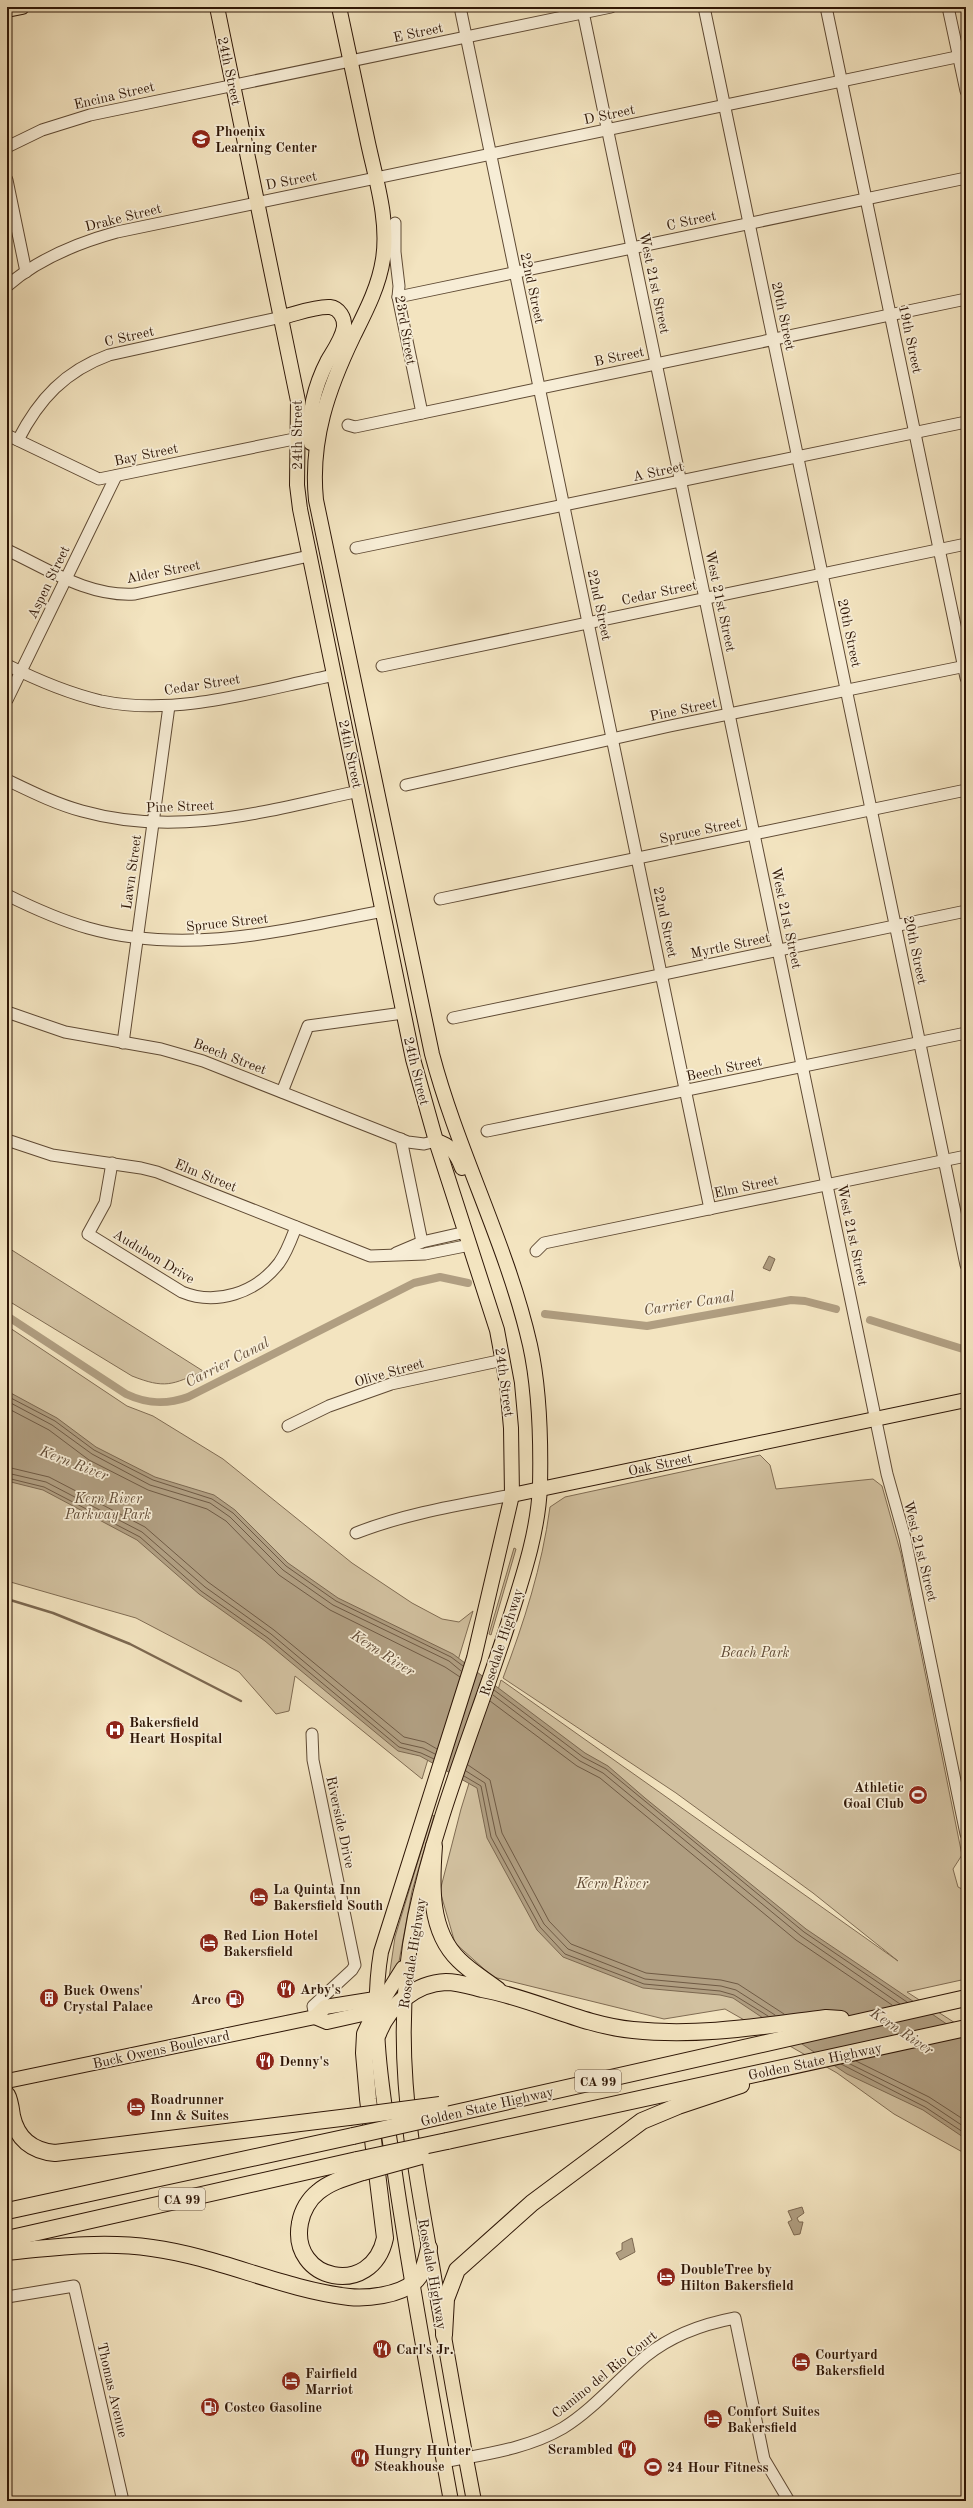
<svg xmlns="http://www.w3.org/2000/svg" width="973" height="2508" font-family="'Old Standard TT',serif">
	<rect width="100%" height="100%" fill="#f3e4c0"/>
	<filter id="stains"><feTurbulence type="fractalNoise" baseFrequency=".005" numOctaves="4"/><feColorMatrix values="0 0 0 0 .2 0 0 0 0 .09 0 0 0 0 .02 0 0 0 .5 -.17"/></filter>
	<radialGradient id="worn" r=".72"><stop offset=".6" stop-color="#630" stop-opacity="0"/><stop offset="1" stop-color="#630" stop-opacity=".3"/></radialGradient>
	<g fill="#d2c1a0" stroke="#806c53">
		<path d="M 7,1247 L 203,1371 C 172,1385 165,1389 132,1376 L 7,1300 Z"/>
		<path d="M 7,1326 L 127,1406 L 153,1416 L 223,1459 L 352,1563 L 412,1603 L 442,1619 L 459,1622 L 473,1611 L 422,1779 L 295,1676 L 289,1711 L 276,1714 L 239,1672 L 136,1618 L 7,1581 Z"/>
		<path d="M 760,1455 L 770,1465 L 776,1489 L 873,1479 L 882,1486 L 901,1554 L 962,1855 L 953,1869 L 958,1887 L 966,1891 L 966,1979 L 907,1992 L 966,2030 L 966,2154 L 894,2114 L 837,2073 L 725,2009 L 664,2019 L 493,1977 L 455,1943 L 440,1891 L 461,1809 L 501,1680 L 898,1961 L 813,1893 L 676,1793 L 503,1678 C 524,1622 542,1567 550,1507 L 565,1497 Z"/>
		<path d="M 514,1548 L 516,1549 L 491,1635 L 489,1634 Z"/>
		<path d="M 432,1815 L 434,1816 L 412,1891 L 398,1967 L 392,1979 L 389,1978 L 395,1937 Z"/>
	</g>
	<g fill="#b09e81" stroke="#7c6850">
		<path d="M 769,1256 L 775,1259 L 770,1271 L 763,1268 Z"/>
		<path d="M 7,1391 L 57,1418 L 96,1447 L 155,1477 L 214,1495 L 235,1510 L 288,1563 L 338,1598 L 453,1654 L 585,1753 L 608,1766 L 645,1798 L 806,1929 L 966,2037 L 966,2139 L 923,2110 L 847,2074 L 733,1998 L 720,1995 L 643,1988 L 563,1957 L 537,1930 L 487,1838 L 477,1788 L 420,1756 L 398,1751 L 265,1641 L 199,1594 L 137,1540 L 43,1490 L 7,1481 Z"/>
		<path d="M 802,2207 L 804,2213 L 797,2218 L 799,2222 L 803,2222 L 800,2234 L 794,2235 L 788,2222 L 792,2220 L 788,2211 Z"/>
		<path d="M 632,2238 L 635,2252 L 620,2260 L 616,2253 L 622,2250 L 622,2243 Z"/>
	</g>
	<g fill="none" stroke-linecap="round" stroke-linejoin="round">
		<g stroke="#6f5a44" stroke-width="1">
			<path d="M 7,1396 L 55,1421 L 94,1450 L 153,1480 L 212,1499 L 233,1513 L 286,1566 L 336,1601 L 451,1657 L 463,1666"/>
			<path d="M 7,1401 L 52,1425 L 92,1454 L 150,1485 L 210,1503 L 230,1517 L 283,1570 L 333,1605 L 449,1661 L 461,1671"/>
			<path d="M 7,1408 L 49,1430 L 89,1460 L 148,1490 L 207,1509 L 226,1521 L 279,1575 L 330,1610 L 445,1667 L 460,1677"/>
			<path d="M 7,1467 L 49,1477 L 145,1527 L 208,1582 L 274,1630 L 404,1737 L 425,1742 L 437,1749"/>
			<path d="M 7,1473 L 46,1482 L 142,1532 L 205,1587 L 271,1634 L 401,1743 L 423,1748 L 435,1754"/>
			<path d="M 7,1478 L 44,1487 L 140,1537 L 201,1591 L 268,1638 L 399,1747 L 421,1753 L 434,1759"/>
			<path d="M 494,1690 L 583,1757 L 606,1769 L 804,1932 L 907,2002"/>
			<path d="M 493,1695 L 580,1761 L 603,1773 L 801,1936 L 900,2004"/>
			<path d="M 490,1701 L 577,1766 L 600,1778 L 796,1940 L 892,2005"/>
			<path d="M 468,1765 L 490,1780 L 502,1833 L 549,1921 L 571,1944 L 646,1973 L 721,1980 L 738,1984 L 784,2014"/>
			<path d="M 466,1771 L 485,1783 L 496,1835 L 544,1924 L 568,1949 L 645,1979 L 721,1986 L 736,1990 L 775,2015"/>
			<path d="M 464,1776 L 481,1786 L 491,1837 L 540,1927 L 565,1954 L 644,1984 L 720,1991 L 734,1995 L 768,2016"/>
			<path d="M 856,2061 L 929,2097 L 966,2121"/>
			<path d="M 848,2063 L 927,2102 L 966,2128"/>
			<path d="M 841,2064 L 925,2107 L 966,2134"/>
		</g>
		<path stroke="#7c6850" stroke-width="2.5" d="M 7,1599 L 53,1613 L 130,1644 L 241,1701"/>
		<g stroke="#b09e81" stroke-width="8">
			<path d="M 545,1314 L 647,1326 L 791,1300 L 805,1301 L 836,1309"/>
			<path d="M 7,1316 L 126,1394 C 147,1404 166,1405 188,1397 L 414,1283 L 440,1277 L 468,1283"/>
			<path d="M 870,1320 L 966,1350"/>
		</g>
		<defs>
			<g id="minor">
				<path d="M 460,7 L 710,1209"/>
				<path d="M 582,7 L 887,1474 L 905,1538 L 966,1834"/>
				<path d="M 704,7 L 966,1265"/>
				<path d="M 826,7 L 966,678"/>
				<path d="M 948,7 L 966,91"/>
				<path d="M 7,147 L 42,130 L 90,115 L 611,7"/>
				<path d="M 7,180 L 26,272"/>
				<path d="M 395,223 L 395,252 L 399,286 L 398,297 L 422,413"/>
				<path d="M 7,286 C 38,259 77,243 117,232 L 966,55"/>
				<path d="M 398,297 L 966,178"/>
				<path d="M 348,425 L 355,427 L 966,299"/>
				<path d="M 7,435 L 99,479 L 299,438"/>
				<path d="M 18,440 C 39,399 65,371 109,355 L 282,317"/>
				<path d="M 356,548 L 966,422"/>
				<path d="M 7,550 C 48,569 88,597 135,594 L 309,556"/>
				<path d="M 7,665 C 37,680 67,693 101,701 C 178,717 259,690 335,675"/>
				<path d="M 382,666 L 966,544"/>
				<path d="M 7,700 L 116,476"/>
				<path d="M 7,780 C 32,792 56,804 82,811 C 178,838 266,811 359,791"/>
				<path d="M 406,785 L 670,726 L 966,666"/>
				<path d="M 7,895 C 33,908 60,920 88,928 C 187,956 285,930 383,911"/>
				<path d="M 440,899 L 966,790"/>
				<path d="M 7,1012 L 65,1032 L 161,1049 L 203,1061 L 408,1142 L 424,1144 L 436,1141"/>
				<path d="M 453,1018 L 966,911"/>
				<path d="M 123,1043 L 169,706"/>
				<path d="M 282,1092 L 308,1026 L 403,1013"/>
				<path d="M 487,1131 L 966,1033"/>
				<path d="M 401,1139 L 422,1242"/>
				<path d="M 7,1140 L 52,1155 L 141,1168 L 157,1172 L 370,1256 L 425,1254 L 470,1245"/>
				<path d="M 112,1163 L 105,1203 L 88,1234 L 182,1292 C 216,1306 256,1293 279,1263 C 287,1252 291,1240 296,1227"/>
				<path d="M 536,1251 L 544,1243 L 966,1156"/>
				<path d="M 396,1253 L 422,1242 L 466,1232"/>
				<path d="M 288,1426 L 329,1406 L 391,1384 L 503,1360"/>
				<path d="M 356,1533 C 407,1513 459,1505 512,1495"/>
				<path d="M 312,1734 L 313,1760 L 355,1965 L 352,1970 L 313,2006 L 315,2017"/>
				<path d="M 7,2297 L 74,2286 L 123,2501"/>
				<path d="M 444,2462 C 485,2454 527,2449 563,2428 C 594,2409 618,2379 646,2356 C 672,2335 703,2324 735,2318 L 764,2459 L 789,2501"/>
			</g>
			<g id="major">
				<path d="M 217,7 L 298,401 L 297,485 L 300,509 L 413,1059 L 436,1141 L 497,1330 L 507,1384 L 511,1428 L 512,1495 L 474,1658 L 381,1952 C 369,2022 384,2104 395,2174 C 411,2283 431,2392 451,2501"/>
				<path d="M 339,7 C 349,52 358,98 368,143 C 376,180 389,221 383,259 C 379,286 366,311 354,335 C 328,389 310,440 316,500 L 432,1054 C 458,1153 507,1244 530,1345 C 540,1390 541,1440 540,1486 C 538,1534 522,1579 508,1624 C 477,1721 436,1817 415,1917 C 390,2038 411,2145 432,2265 C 445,2344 459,2423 474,2501"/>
				<path d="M 7,10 L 22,7"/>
				<path d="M 282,317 C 296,314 315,306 330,307 C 339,308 345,318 344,327 C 342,339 334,350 328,360 C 315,385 307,415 311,443"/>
				<path d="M 436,1141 C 451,1145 457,1154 462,1168"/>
				<path d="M 512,1495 L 966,1400"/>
				<path d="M 376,2011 L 403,1968"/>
				<path d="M 315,2017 L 327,2022 L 376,2011"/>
				<path d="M 7,2081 L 315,2017 L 325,2007 L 375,1999"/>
			</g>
			<g id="highway">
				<path d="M 434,1846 C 431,1885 429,1931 459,1960 C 471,1972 485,1980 498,1990"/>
				<path d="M 378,2034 C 388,2007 415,1983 446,1982 C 458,1982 470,1986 482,1989 C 533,1998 581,2025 633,2030 C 698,2037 762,2026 826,2018 L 841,2019"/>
				<path d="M 7,2095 C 10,2100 11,2109 12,2116 C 17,2139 32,2151 55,2153 L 349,2117"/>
				<path d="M 442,2116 L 966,1998"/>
				<path d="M 447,2141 L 966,2028"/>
				<path d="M 363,2172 C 348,2177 331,2181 318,2192 C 309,2199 302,2211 300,2223 C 289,2281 372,2299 385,2238 L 368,2099 L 364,2053 L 365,2034 L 376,2011"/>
				<path d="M 7,2211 L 353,2136"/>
				<path d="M 7,2239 L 357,2160"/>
				<path d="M 7,2252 C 55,2247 104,2241 152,2248 C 219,2257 282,2289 349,2297 C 367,2299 399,2295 413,2283 C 424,2274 426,2261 429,2248"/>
				<path d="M 444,2335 L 446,2299 L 457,2270 L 532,2203 L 642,2121 L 678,2106 L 741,2085"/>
			</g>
		</defs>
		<use href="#minor" stroke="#5f4a34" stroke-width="13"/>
		<use href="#major" stroke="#2e1606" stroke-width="16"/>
		<use href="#highway" stroke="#2e1606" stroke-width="18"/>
		<use href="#minor" stroke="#f7edd6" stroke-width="11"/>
		<use href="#major" stroke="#f3e4c0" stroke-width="14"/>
		<use href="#highway" stroke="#f3e4c0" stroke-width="16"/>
		<defs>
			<g id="highway-bridge">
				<path d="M 349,2117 L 440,2105"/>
				<path d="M 353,2136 L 442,2116"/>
				<path d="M 357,2160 L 447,2141"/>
				<path d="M 363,2172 L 421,2156"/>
			</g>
		</defs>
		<use href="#highway-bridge" stroke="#2e1606" stroke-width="18" stroke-linecap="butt"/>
		<use href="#highway-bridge" stroke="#f3e4c0" stroke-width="16"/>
	</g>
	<defs>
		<symbol id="school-disc" viewBox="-11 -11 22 22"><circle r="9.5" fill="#8f2418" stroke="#f7edd6"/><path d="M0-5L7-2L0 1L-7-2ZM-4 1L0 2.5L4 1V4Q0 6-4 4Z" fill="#fff"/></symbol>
		<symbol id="hospital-disc" viewBox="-11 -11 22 22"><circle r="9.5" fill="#8f2418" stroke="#f7edd6"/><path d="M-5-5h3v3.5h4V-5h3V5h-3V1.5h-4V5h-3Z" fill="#fff"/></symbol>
		<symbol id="stadium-disc" viewBox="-11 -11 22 22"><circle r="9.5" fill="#8f2418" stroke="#f7edd6"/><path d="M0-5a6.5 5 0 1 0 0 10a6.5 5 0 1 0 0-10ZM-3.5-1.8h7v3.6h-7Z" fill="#fff"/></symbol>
		<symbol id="hotel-disc" viewBox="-11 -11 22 22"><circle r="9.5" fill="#8f2418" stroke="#f7edd6"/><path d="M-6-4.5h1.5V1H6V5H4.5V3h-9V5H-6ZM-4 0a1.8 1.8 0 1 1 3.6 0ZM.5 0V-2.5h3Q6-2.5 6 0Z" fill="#fff"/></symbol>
		<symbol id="restaurant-disc" viewBox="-11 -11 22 22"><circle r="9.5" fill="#8f2418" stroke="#f7edd6"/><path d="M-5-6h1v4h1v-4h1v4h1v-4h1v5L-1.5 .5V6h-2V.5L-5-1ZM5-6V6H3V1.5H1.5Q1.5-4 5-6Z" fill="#fff"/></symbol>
		<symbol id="building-disc" viewBox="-11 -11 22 22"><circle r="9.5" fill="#8f2418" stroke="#f7edd6"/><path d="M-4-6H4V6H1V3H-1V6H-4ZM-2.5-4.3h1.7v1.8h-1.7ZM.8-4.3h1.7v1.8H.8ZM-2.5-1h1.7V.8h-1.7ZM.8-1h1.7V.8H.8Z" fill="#fff"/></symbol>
		<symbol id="fuel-disc" viewBox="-11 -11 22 22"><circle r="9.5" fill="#8f2418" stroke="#f7edd6"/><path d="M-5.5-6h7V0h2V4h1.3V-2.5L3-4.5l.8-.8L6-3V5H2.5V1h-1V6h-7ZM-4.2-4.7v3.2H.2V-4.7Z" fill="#fff"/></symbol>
	</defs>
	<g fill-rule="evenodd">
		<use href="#school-disc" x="190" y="128" width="22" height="22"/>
		<use href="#hospital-disc" x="104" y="1719" width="22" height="22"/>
		<use href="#stadium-disc" x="907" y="1784" width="22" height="22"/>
		<use href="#hotel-disc" x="248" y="1886" width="22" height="22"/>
		<use href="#hotel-disc" x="198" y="1932" width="22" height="22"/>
		<use href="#restaurant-disc" x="275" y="1978" width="22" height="22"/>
		<use href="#building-disc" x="38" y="1987" width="22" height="22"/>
		<use href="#fuel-disc" x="224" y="1988" width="22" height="22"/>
		<use href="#restaurant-disc" x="254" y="2050" width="22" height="22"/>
		<use href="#hotel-disc" x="125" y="2096" width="22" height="22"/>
		<use href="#hotel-disc" x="655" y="2266" width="22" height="22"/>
		<use href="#restaurant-disc" x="371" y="2338" width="22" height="22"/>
		<use href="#hotel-disc" x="790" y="2351" width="22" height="22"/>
		<use href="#hotel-disc" x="280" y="2370" width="22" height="22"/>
		<use href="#fuel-disc" x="199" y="2396" width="22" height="22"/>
		<use href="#hotel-disc" x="702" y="2408" width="22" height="22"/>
		<use href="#restaurant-disc" x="616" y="2438" width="22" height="22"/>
		<use href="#restaurant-disc" x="349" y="2447" width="22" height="22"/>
		<use href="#stadium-disc" x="642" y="2456" width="22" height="22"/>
	</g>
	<g text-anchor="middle" stroke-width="3.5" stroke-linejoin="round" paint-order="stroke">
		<g fill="#f7edd6" stroke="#6a5644" stroke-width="1">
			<rect x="575" y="2070" width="46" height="22" rx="3"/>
			<rect x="159" y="2188" width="46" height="22" rx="3"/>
		</g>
		<g font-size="13" font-weight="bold" fill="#2e1606">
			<text x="598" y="2086">CA 99</text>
			<text x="182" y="2204">CA 99</text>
		</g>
		<g font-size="14" fill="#2e1606" stroke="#f7edd6">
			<text transform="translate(418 32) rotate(-12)" y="5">E Street</text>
			<text transform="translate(230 71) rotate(78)" y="5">24th Street</text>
			<text transform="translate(114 95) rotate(-13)" y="5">Encina Street</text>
			<text transform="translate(609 114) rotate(-12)" y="5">D Street</text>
			<text transform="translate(291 180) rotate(-11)" y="5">D Street</text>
			<text transform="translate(123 217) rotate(-14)" y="5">Drake Street</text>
			<text transform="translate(691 220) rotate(-12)" y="5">C Street</text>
			<text transform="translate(655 283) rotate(78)" y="5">West 21st Street</text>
			<text transform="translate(533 288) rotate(78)" y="5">22nd Street</text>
			<text transform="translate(784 316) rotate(78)" y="5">20th Street</text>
			<text transform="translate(406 330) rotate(80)" y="5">23rd Street</text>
			<text transform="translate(129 336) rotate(-13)" y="5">C Street</text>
			<text transform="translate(911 339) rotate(78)" y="5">19th Street</text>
			<text transform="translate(619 356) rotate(-12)" y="5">B Street</text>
			<text transform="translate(297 435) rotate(-90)" y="5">24th Street</text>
			<text transform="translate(146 454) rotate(-12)" y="5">Bay Street</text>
			<text transform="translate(658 471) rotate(-12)" y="5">A Street</text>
			<text transform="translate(163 571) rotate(-11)" y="5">Alder Street</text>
			<text transform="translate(48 582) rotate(-64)" y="5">Aspen Street</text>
			<text transform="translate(659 592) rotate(-12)" y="5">Cedar Street</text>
			<text transform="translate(721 601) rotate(78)" y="5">West 21st Street</text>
			<text transform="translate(600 605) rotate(78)" y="5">22nd Street</text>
			<text transform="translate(850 633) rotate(78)" y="5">20th Street</text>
			<text transform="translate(202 684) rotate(-9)" y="5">Cedar Street</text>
			<text transform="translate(683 709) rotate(-12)" y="5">Pine Street</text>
			<text transform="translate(351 754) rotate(78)" y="5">24th Street</text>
			<text transform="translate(180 806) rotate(-2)" y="5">Pine Street</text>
			<text transform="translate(700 830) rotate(-12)" y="5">Spruce Street</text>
			<text transform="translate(131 872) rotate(-82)" y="5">Lawn Street</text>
			<text transform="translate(787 918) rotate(78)" y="5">West 21st Street</text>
			<text transform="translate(227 922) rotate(-6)" y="5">Spruce Street</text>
			<text transform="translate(666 922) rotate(78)" y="5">22nd Street</text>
			<text transform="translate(730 945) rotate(-12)" y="5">Myrtle Street</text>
			<text transform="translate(916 950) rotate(78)" y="5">20th Street</text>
			<text transform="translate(230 1056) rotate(21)" y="5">Beech Street</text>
			<text transform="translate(724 1068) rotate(-12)" y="5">Beech Street</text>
			<text transform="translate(417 1071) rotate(76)" y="5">24th Street</text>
			<text transform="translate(206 1175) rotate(22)" y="5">Elm Street</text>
			<text transform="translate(746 1186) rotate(-12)" y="5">Elm Street</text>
			<text transform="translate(853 1235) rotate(78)" y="5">West 21st Street</text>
			<text transform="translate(154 1256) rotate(31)" y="5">Audubon Drive</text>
			<text transform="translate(389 1372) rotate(-16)" y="5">Olive Street</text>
			<text transform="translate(505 1382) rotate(82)" y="5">24th Street</text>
			<text transform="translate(660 1464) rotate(-12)" y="5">Oak Street</text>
			<text transform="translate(921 1551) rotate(76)" y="5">West 21st Street</text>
			<text transform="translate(501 1642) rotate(-72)" y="5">Rosedale Highway</text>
			<text transform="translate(341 1822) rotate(78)" y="5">Riverside Drive</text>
			<text transform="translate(412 1953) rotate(-81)" y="5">Rosedale Highway</text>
			<text transform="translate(161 2049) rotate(-12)" y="5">Buck Owens Boulevard</text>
			<text transform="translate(815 2061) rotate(-12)" y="5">Golden State Highway</text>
			<text transform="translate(487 2106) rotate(-13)" y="5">Golden State Highway</text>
			<text transform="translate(433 2274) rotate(80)" y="5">Rosedale Highway</text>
			<text transform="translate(604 2374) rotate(-39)" y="5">Camino del Rio Court</text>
			<text transform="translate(113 2390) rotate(77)" y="5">Thomas Avenue</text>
		</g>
		<g font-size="14" font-weight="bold" fill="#2e1606" stroke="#f7edd6" text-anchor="start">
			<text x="215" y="136">Phoenix<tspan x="215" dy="16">Learning Center</tspan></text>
			<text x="129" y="1727">Bakersfield<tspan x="129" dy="16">Heart Hospital</tspan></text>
			<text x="904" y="1792" text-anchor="end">Athletic<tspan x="904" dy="16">Goal Club</tspan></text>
			<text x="273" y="1894">La Quinta Inn<tspan x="273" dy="16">Bakersfield South</tspan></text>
			<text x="223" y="1940">Red Lion Hotel<tspan x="223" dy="16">Bakersfield</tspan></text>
			<text x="300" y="1994">Arby's</text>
			<text x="63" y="1995">Buck Owens'<tspan x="63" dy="16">Crystal Palace</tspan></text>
			<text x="221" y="2004" text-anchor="end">Arco</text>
			<text x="279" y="2066">Denny's</text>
			<text x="150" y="2104">Roadrunner<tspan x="150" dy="16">Inn &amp; Suites</tspan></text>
			<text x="680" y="2274">DoubleTree by<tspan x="680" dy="16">Hilton Bakersfield</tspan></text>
			<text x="396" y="2354">Carl's Jr.</text>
			<text x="815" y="2359">Courtyard<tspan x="815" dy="16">Bakersfield</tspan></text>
			<text x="305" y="2378">Fairfield<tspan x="305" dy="16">Marriot</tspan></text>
			<text x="224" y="2412">Costco Gasoline</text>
			<text x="727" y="2416">Comfort Suites<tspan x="727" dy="16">Bakersfield</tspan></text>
			<text x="613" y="2454" text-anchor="end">Scrambled</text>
			<text x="374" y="2455">Hungry Hunter<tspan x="374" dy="16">Steakhouse</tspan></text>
			<text x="667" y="2472">24 Hour Fitness</text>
		</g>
		<g font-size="14" font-style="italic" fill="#5f4934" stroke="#f7edd6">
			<text x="108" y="1503">Kern River<tspan x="108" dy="16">Parkway Park</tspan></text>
			<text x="755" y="1657">Beach Park</text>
		</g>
		<g font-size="15" font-style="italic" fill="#624c37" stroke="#f7edd6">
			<text transform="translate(689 1303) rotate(-9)" y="5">Carrier Canal</text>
			<text transform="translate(227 1362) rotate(-27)" y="5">Carrier Canal</text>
			<text transform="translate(74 1463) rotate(21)" y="5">Kern River</text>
			<text transform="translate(383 1653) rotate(33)" y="5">Kern River</text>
			<text x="612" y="1888">Kern River</text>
			<text transform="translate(902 2031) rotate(34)" y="5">Kern River</text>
		</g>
	</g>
	<rect width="973" height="2508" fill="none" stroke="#f3e4c0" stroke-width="24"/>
	<rect x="8" y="8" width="957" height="2492" fill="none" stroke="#2e1606" stroke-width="2"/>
	<rect x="12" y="12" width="949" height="2484" fill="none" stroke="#2e1606"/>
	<rect width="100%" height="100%" filter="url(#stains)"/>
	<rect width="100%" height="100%" fill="url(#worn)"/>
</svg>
